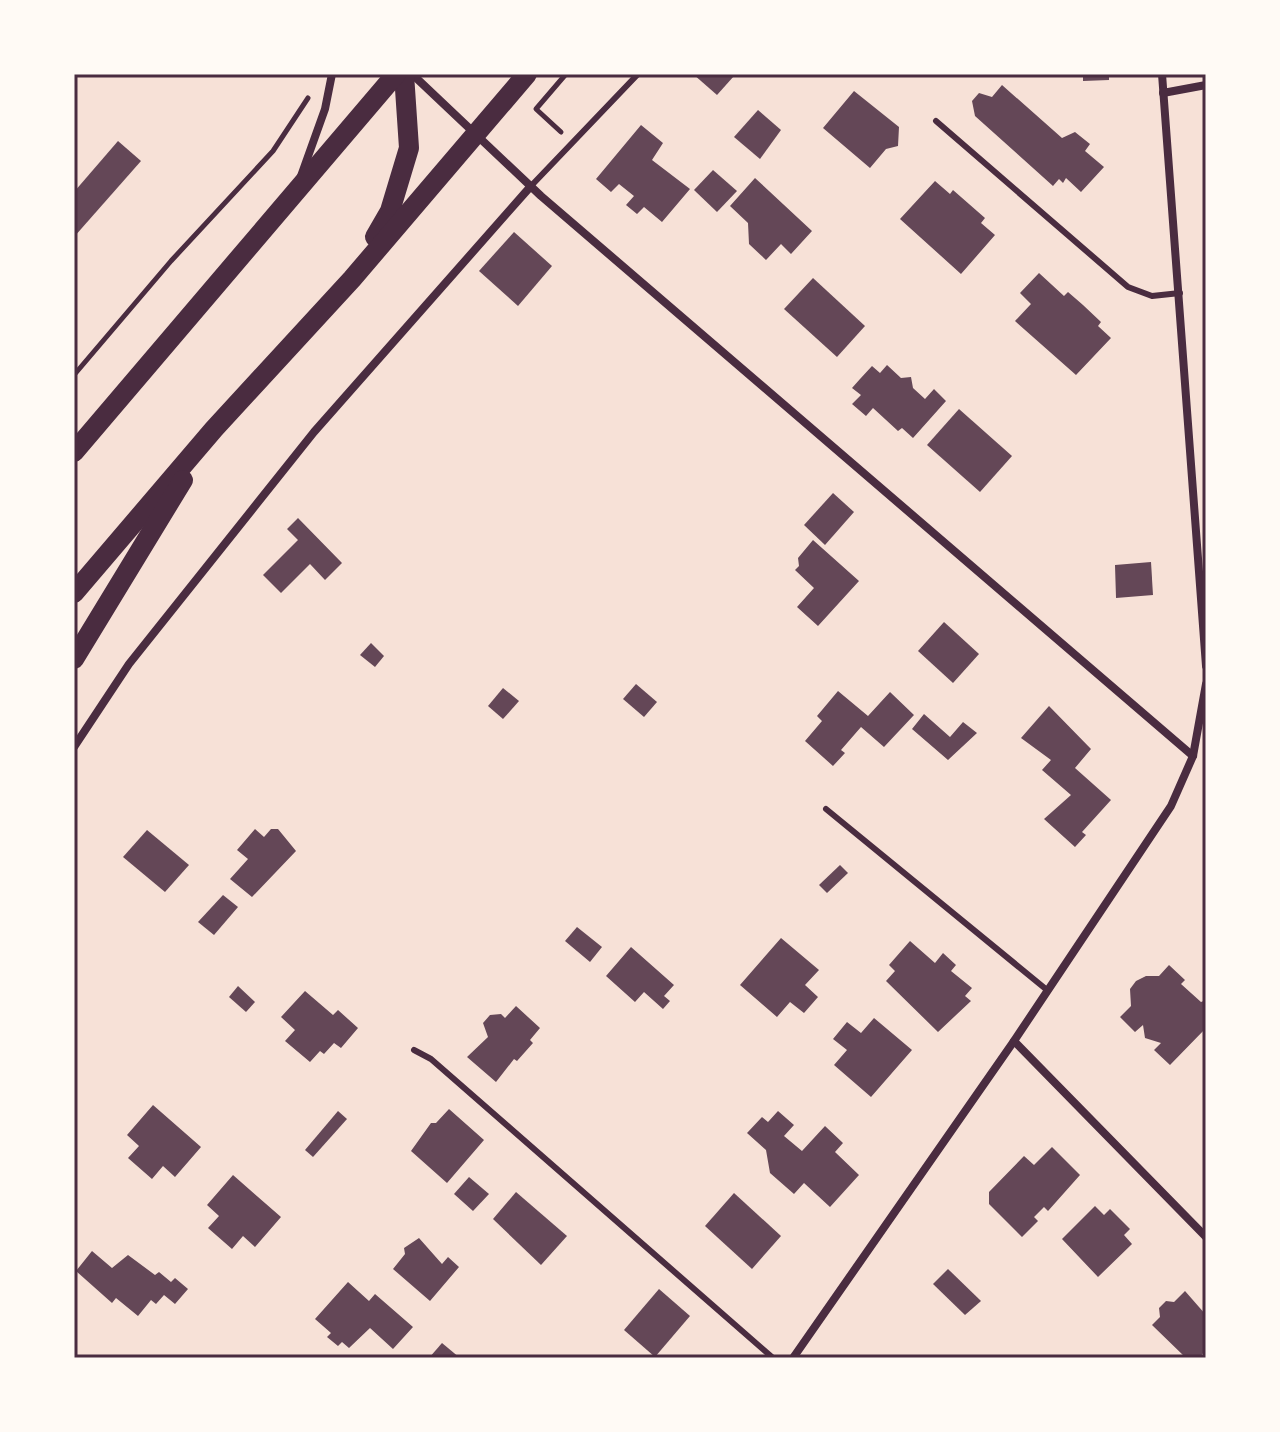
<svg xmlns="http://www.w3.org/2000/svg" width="1280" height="1432" font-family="'PT Serif',serif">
	<rect width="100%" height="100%" fill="#f7e1d7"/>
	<g fill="#644757">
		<path d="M 693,74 L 732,74 L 734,76 L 717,95 Z"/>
		<path d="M 1083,74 L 1109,74 L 1109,80 L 1083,81 Z"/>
		<path d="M 1002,85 L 1062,138 L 1075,132 L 1090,144 L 1085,151 L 1104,167 L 1081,192 L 1066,178 L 1063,183 L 1059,179 L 1053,186 L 975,116 L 972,101 L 979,93 L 992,97 Z"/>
		<path d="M 854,91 L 899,127 L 898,146 L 886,149 L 870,168 L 823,128 Z"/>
		<path d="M 758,110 L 781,130 L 760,159 L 734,137 Z"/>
		<path d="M 641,125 L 663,143 L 652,160 L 690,189 L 662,222 L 644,207 L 637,214 L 626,205 L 634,196 L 619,184 L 611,192 L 596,179 Z"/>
		<path d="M 118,141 L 141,161 L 74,237 L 74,192 Z"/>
		<path d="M 713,170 L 737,191 L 717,212 L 694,190 Z"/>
		<path d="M 755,178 L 812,231 L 791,254 L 781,244 L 766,260 L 749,244 L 748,223 L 730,206 Z"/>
		<path d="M 935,181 L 950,194 L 953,190 L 985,218 L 981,223 L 995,235 L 961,274 L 900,219 Z"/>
		<path d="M 514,232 L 552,266 L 518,306 L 479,271 Z"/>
		<path d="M 1039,273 L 1064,296 L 1068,292 L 1083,305 L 1101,322 L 1098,326 L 1111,338 L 1076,375 L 1015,321 L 1031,304 L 1020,293 Z"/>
		<path d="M 813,278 L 865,326 L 837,357 L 784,309 Z"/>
		<path d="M 887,365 L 901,378 L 911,377 L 913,388 L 925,399 L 934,389 L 946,401 L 913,438 L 902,428 L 898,431 L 873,408 L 866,416 L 852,404 L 861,395 L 852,388 L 860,379 L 872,366 L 880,373 Z"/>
		<path d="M 959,409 L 1012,456 L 980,492 L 927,445 Z"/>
		<path d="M 833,493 L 854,512 L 825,545 L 804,525 Z"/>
		<path d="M 298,518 L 342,563 L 325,580 L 310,564 L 281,593 L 263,575 L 298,540 L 287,529 Z"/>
		<path d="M 813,540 L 859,581 L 818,626 L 797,607 L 814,588 L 795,570 L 799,566 L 798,558 Z"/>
		<path d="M 1151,562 L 1153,595 L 1116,598 L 1115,565 Z"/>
		<path d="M 944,622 L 979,654 L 953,683 L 918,651 Z"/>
		<path d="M 371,643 L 384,656 L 375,667 L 360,655 Z"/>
		<path d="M 636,684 L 657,702 L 644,717 L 623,699 Z"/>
		<path d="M 503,688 L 519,701 L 503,719 L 488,706 Z"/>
		<path d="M 838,691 L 868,716 L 890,692 L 914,715 L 884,747 L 861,727 L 841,750 L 845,753 L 833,766 L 805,741 L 822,721 L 817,716 Z"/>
		<path d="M 1049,706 L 1091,749 L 1075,768 L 1111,800 L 1082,832 L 1086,835 L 1075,847 L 1044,819 L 1071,795 L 1042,770 L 1051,760 L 1021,738 Z"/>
		<path d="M 924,714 L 950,737 L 963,722 L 977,733 L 948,760 L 912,729 Z"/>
		<path d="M 255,829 L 264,837 L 271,829 L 278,829 L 296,851 L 252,897 L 230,879 L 248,859 L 237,850 Z"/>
		<path d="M 147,830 L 189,865 L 165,892 L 123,857 Z"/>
		<path d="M 840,865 L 848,873 L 827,893 L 819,885 Z"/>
		<path d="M 223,895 L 238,907 L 214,935 L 198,922 Z"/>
		<path d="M 577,927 L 602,947 L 590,962 L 565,941 Z"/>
		<path d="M 781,938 L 819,970 L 805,985 L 818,997 L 804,1013 L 790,1002 L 777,1017 L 740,985 Z"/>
		<path d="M 910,941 L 935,963 L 943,953 L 956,965 L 951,971 L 972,988 L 965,996 L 971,1001 L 938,1032 L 886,981 L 895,971 L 889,965 Z"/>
		<path d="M 631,947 L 674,985 L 664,996 L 670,1001 L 663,1009 L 644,992 L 635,1002 L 606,976 Z"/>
		<path d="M 1169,965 L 1185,980 L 1181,984 L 1201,1002 L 1206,1000 L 1206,1028 L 1170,1065 L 1154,1050 L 1161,1043 L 1145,1038 L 1143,1025 L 1135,1032 L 1120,1017 L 1131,1006 L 1130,989 L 1136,981 L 1146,976 L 1159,976 Z"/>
		<path d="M 238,986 L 255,1002 L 246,1012 L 229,997 Z"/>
		<path d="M 305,991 L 333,1015 L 338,1010 L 358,1028 L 341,1048 L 334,1043 L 324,1054 L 320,1051 L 310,1062 L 285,1041 L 295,1030 L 281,1017 Z"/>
		<path d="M 516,1006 L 540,1028 L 530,1040 L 533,1043 L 517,1061 L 514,1059 L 496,1082 L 467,1057 L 488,1037 L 483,1023 L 490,1015 L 501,1014 L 505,1018 Z"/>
		<path d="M 874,1018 L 912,1050 L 871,1097 L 834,1065 L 847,1050 L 833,1039 L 847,1022 L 861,1033 Z"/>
		<path d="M 153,1105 L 201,1147 L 175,1177 L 163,1166 L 152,1179 L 128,1158 L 139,1146 L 127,1135 Z"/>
		<path d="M 449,1109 L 484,1140 L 447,1183 L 411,1151 L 431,1123 L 436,1123 Z"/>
		<path d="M 338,1111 L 347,1119 L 313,1157 L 305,1150 Z"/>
		<path d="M 778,1111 L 794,1125 L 784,1136 L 802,1151 L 825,1126 L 843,1143 L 835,1152 L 859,1175 L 830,1207 L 804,1183 L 794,1194 L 770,1173 L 766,1150 L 747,1133 L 762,1117 L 768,1122 Z"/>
		<path d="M 1052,1147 L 1080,1175 L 1048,1211 L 1044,1207 L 1034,1217 L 1038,1221 L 1022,1237 L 989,1204 L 989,1192 L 1024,1156 L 1034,1165 Z"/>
		<path d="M 233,1175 L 281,1217 L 255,1247 L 243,1236 L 232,1249 L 208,1228 L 219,1216 L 207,1205 Z"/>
		<path d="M 469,1177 L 489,1194 L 473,1211 L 454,1194 Z"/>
		<path d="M 516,1192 L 567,1236 L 541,1265 L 493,1219 Z"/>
		<path d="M 734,1193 L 781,1236 L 752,1269 L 705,1226 Z"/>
		<path d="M 1095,1206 L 1104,1215 L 1110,1209 L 1130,1229 L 1124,1235 L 1132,1244 L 1098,1277 L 1062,1239 Z"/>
		<path d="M 419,1238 L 442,1264 L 448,1257 L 459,1267 L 430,1301 L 393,1269 L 405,1254 L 404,1248 Z"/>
		<path d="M 92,1251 L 112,1268 L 128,1255 L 155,1275 L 159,1272 L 171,1282 L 175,1278 L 188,1289 L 175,1304 L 164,1295 L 156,1304 L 151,1300 L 138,1316 L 116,1298 L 112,1303 L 76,1271 Z"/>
		<path d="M 948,1269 L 981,1301 L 965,1315 L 933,1284 Z"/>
		<path d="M 348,1282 L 369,1301 L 375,1294 L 413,1327 L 393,1349 L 370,1328 L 349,1348 L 342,1342 L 338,1346 L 327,1337 L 331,1333 L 315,1319 Z"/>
		<path d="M 659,1289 L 690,1316 L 655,1357 L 624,1330 Z"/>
		<path d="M 1185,1291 L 1206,1315 L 1206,1350 L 1199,1358 L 1186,1358 L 1152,1325 L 1160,1317 L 1159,1308 L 1166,1301 L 1174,1302 Z"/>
		<path d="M 442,1343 L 460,1358 L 429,1358 Z"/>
	</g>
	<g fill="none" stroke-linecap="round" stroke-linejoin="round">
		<g stroke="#4a2c40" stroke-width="5">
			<path d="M 561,132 L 536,109 L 566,74"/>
			<path d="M 74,375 L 171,261 L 273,151 L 308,98"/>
		</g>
		<g stroke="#4a2c40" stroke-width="6">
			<path d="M 936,121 L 1128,287 L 1152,296 L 1180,293"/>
			<path d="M 531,186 L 638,74"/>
			<path d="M 826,809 L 1047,990"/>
			<path d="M 414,1050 L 431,1059 L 773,1358"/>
		</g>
		<g stroke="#4a2c40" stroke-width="8">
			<path d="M 412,74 L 541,196 L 1193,756"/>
			<path d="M 1162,74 L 1206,666"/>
			<path d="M 1163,93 L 1206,85"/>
			<path d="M 301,176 L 325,109 L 332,74"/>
			<path d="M 74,747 L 129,664 L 314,432 L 531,186"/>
			<path d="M 1014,1041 L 1206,1237"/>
			<path d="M 793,1358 L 1014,1041 L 1171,806 L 1193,756 L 1206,684"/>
		</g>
		<g stroke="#4a2c40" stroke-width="20">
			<path d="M 375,237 L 390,211 L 409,148 L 404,74"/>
			<path d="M 74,452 L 396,74"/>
			<path d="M 74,593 L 214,429 L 352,279 L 527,74"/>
			<path d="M 74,659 L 183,480"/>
		</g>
	</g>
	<rect width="1280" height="1432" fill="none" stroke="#fffaf5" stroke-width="152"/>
	<rect x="76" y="76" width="1128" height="1280" fill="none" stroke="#4a2c40" stroke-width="3"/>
</svg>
